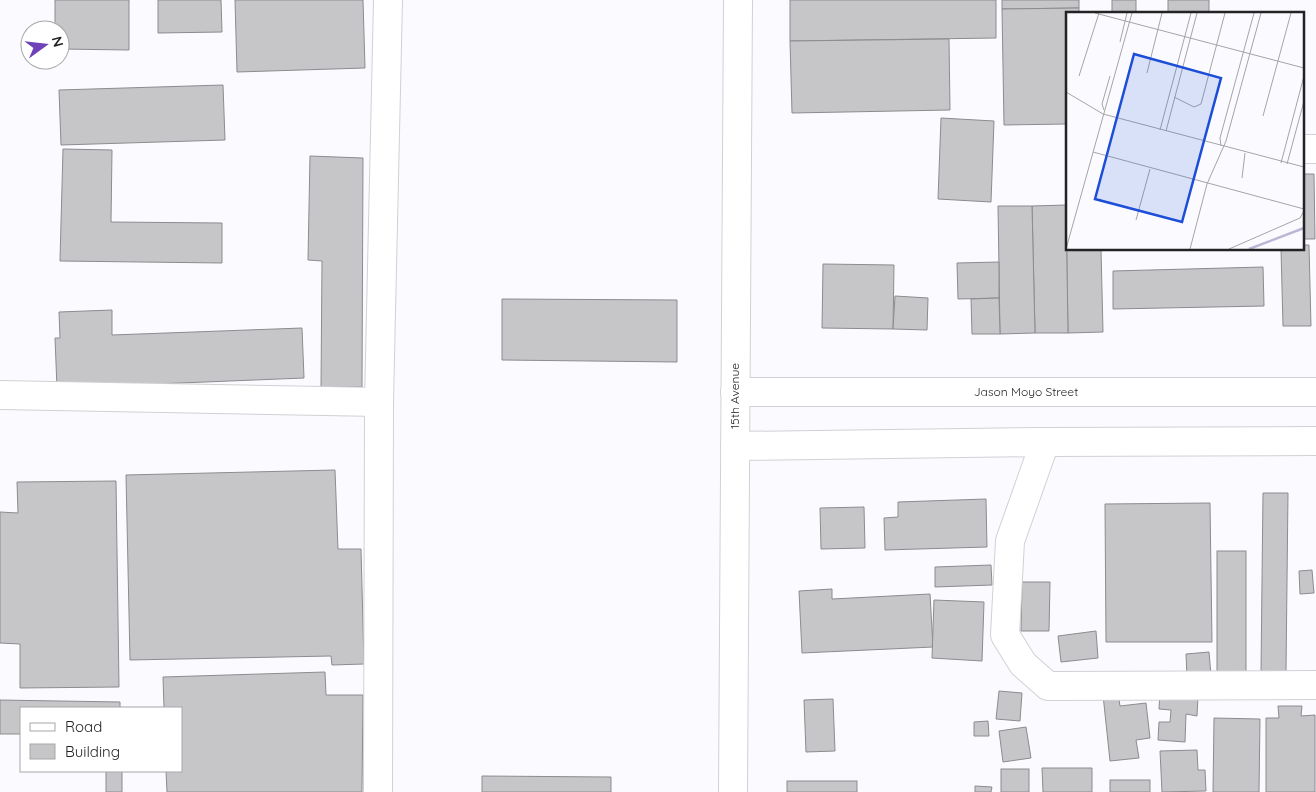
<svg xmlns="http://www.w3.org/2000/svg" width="1316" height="792" font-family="Quicksand,sans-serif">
	<rect width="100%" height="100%" fill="#fbfbff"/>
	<g fill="#c6c5c8" stroke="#8c8b8f">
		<path d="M 55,0 L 129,0 L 129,50 L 60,49 L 60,30 L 55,30 Z"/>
		<path d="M 158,0 L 221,0 L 222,32 L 158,33 Z"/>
		<path d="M 235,0 L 363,0 L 365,68 L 237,72 Z"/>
		<path d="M 790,0 L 996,0 L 996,38 L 790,41 Z"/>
		<path d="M 1002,0 L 1079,0 L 1079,8 L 1002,9 Z"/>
		<rect x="1112" y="0" width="24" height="14"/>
		<rect x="1168" y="0" width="41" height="14"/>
		<path d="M 1079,8 L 1079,14 L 1067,14 L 1067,124 L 1004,125 L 1002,9 Z"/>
		<path d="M 949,39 L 950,110 L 792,113 L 790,41 Z"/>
		<path d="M 223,85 L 225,140 L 61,145 L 59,90 Z"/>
		<path d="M 941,118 L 994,121 L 991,202 L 938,199 Z"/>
		<path d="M 63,149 L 112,150 L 111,222 L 222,223 L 222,263 L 60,261 Z"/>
		<path d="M 310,156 L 363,158 L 362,387 L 321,387 L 322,261 L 308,260 Z"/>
		<path d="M 1302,174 L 1314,174 L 1315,239 L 1302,239 Z"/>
		<path d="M 1066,205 L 1067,205 L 1067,249 L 1101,249 L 1103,332 L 1068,333 Z"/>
		<path d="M 1066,205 L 1068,333 L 1035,333 L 1032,206 Z"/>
		<path d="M 998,206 L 1032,206 L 1035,333 L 1000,334 Z"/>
		<path d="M 1302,245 L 1309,245 L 1311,326 L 1283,326 L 1281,249 L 1302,249 Z"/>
		<rect x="1135" y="249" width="42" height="1"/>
		<path d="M 999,262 L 999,298 L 958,299 L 957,263 Z"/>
		<path d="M 823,264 L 894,265 L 893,329 L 822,328 Z"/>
		<path d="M 1263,267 L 1264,306 L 1113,309 L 1113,271 Z"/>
		<path d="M 895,296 L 928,298 L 927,330 L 893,329 Z"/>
		<path d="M 999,298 L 1000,334 L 972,334 L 971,299 Z"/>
		<path d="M 502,299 L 677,300 L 677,362 L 502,360 Z"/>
		<path d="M 112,310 L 112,335 L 302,328 L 304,378 L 57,388 L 55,338 L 60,338 L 59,312 Z"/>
		<path d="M 335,470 L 338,549 L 361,549 L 364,664 L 332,665 L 331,656 L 130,660 L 126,475 Z"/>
		<path d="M 116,481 L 119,687 L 20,688 L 20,644 L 0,643 L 0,512 L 18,513 L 17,482 Z"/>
		<path d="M 1263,493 L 1288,493 L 1286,672 L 1261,672 Z"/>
		<path d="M 986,499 L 987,547 L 885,550 L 884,518 L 898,517 L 898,502 Z"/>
		<path d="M 1210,503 L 1212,642 L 1106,642 L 1105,504 Z"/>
		<path d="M 864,507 L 865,548 L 821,549 L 820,508 Z"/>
		<rect x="1217" y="551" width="29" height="128"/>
		<path d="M 991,565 L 992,585 L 935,587 L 935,567 Z"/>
		<path d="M 1312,570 L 1314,593 L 1300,594 L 1299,571 Z"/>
		<path d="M 1022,582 L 1050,582 L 1049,631 L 1021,631 Z"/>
		<path d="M 832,589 L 832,599 L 930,594 L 933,647 L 802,653 L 799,591 Z"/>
		<path d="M 934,600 L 984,602 L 982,661 L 932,658 Z"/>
		<path d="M 1096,631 L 1098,658 L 1061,662 L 1058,636 Z"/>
		<path d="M 1209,652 L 1211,675 L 1187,677 L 1186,654 Z"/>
		<path d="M 325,672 L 326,695 L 363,695 L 362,792 L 167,792 L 166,771 L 181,771 L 181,708 L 164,708 L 163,677 Z"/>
		<path d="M 999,691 L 1022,693 L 1020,721 L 996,719 Z"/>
		<path d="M 1118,693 L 1120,706 L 1146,703 L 1150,738 L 1136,740 L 1139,758 L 1110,761 L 1103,695 Z"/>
		<path d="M 1160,693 L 1198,696 L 1197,716 L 1186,714 L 1185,742 L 1158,740 L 1159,722 L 1170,722 L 1171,710 L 1159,709 Z"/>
		<path d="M 833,699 L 835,751 L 806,752 L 804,700 Z"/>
		<path d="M 0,700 L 120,702 L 120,708 L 21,708 L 21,734 L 0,734 Z"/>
		<path d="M 1278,706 L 1302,706 L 1301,716 L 1315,715 L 1315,792 L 1266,792 L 1266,718 L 1279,718 Z"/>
		<path d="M 1214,718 L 1260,719 L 1259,792 L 1213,792 Z"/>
		<path d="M 988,721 L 989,736 L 974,736 L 974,722 Z"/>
		<path d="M 1026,727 L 1031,758 L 1003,762 L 999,731 Z"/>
		<path d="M 1197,750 L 1198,770 L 1205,770 L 1206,791 L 1162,792 L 1160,751 Z"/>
		<path d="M 1042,768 L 1092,768 L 1092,792 L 1043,792 Z"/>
		<rect x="1001" y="769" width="28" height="23"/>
		<rect x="106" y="771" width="16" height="21"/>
		<path d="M 482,776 L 611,777 L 611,792 L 482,792 Z"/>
		<rect x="1110" y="780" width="40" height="12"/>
		<rect x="787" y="781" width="70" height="11"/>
		<path d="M 975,786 L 992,787 L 991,792 L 975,792 Z"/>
	</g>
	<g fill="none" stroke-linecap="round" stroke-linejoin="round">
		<defs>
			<g id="minor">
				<path d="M 1302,149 L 1316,149"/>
				<path d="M 735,392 L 1316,392"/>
				<path d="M 0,395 L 379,402"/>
				<path d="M 1045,442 L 1010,541 L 1005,635 L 1023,664 L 1048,686 L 1316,685"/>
				<path d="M 735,446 L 1045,442 L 1316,441"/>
				<path d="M 378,792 L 379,402 L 388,0"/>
				<path d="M 733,792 L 738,0"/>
			</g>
		</defs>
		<use href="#minor" stroke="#d1d0d4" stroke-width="30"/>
		<use href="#minor" stroke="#fff" stroke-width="28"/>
	</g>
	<g text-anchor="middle" stroke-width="4" stroke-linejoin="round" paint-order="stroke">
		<g font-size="12" fill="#232324" stroke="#fff">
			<text x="1026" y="396">Jason Moyo Street</text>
			<text transform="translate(735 396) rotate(-90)" y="4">15th Avenue</text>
		</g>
	</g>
	<g transform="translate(1066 12)">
		<rect width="238" height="238" fill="#fbfbff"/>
		<path fill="none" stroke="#bdb5d6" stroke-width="2.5" d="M 183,237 L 238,216"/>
		<path fill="none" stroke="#a5a5a7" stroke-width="1" d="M 29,1 L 238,56M 54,30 L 61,1M 81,61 L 96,1M 13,64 L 33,1M 0,80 L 37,102 L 238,155M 108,85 L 128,95 L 135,92 L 159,1M 38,98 L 36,92 L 44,64M 197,104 L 225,1M 94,118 L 125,1M 100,119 L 131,1M 155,134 L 154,126 L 188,1M 27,140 L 238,197M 215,151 L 238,64M 221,152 L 238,89M 176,166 L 179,141M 70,208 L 84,157M 0,237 L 66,1M 124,237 L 141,172 L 160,129 L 195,1M 163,237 L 234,206 L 238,199"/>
		<path fill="#1d4ed8" fill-opacity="0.15" stroke="#1d4ed8" stroke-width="2.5" d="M 68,42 L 155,66 L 116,210 L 29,187 Z"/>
		<rect width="238" height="238" fill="none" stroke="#232324" stroke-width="2.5"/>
	</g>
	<rect x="20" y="707" width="162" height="65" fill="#ffffff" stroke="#a7a7a7"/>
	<rect x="30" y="723" width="25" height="8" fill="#ffffff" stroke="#a7a7a7"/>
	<text x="65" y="732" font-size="15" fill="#232324">Road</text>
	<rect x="30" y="744" width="25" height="15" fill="#c6c5c8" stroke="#a7a7a7"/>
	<text x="65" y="757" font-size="15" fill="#232324">Building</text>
	<g transform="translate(45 45) rotate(75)"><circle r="24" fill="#ffffff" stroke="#a7a7a7"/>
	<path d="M0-4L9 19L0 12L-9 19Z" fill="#6f42ba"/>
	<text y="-8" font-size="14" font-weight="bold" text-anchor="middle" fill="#232324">N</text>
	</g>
</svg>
